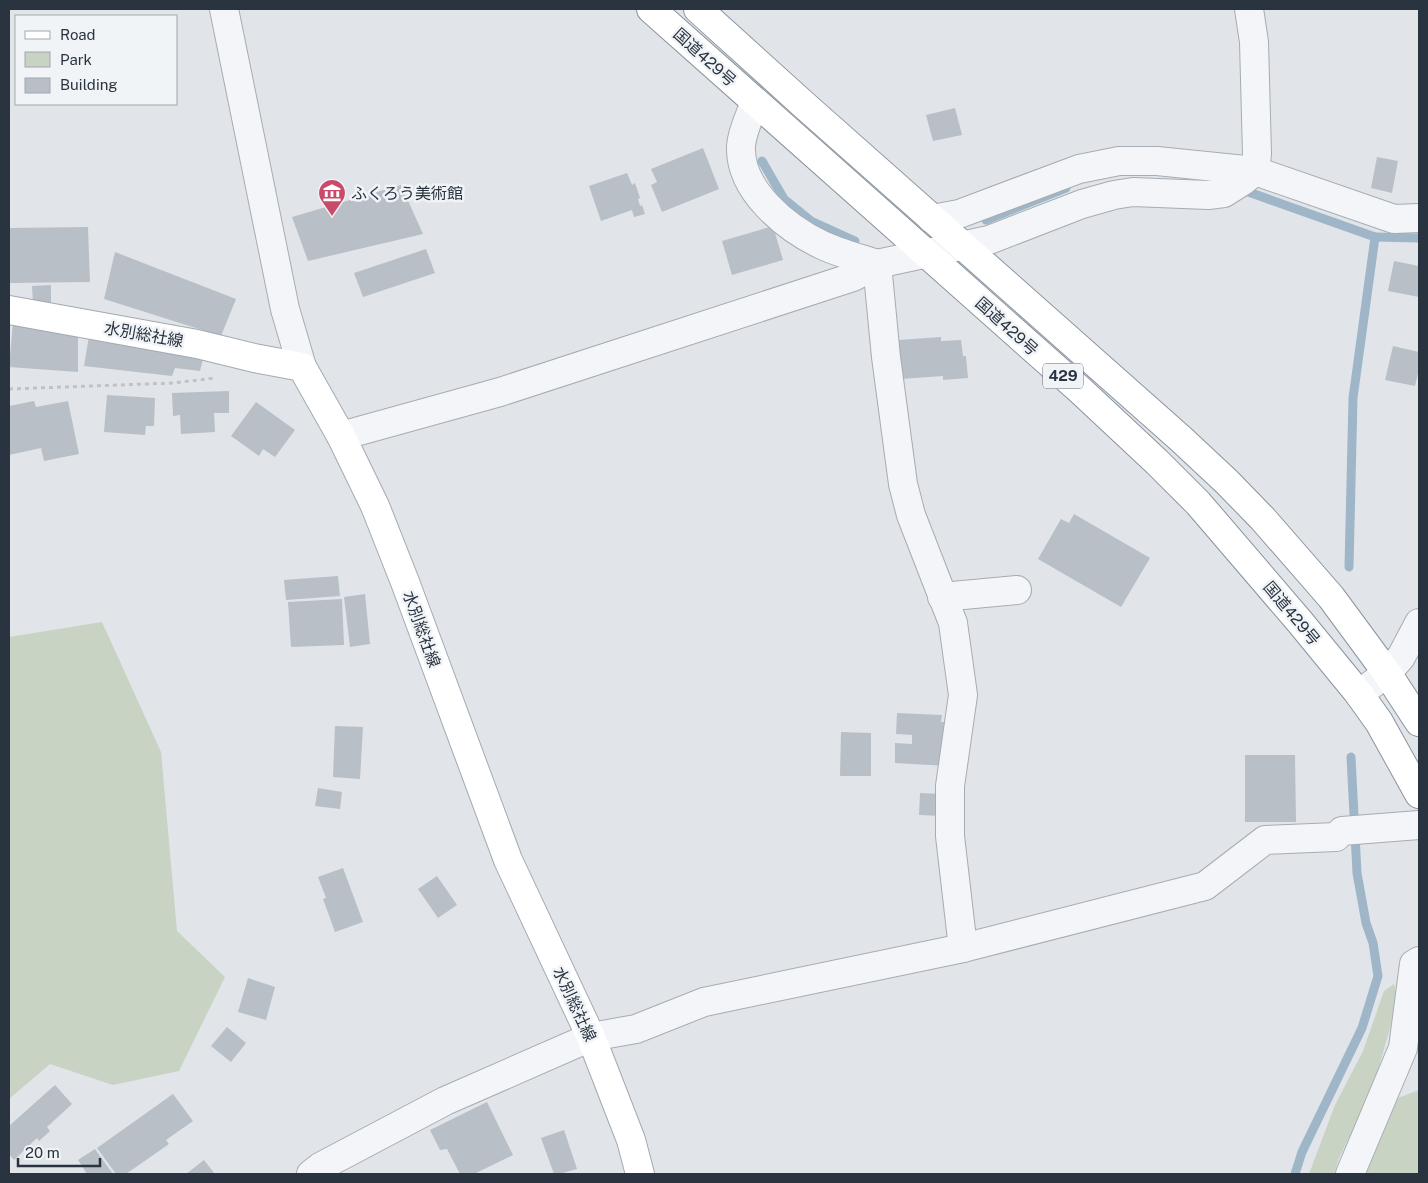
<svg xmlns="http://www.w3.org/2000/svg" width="1428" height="1183" font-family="'Public Sans','Noto Sans JP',sans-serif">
	<rect width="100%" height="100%" fill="#e1e5e9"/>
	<g fill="#c8d3c3">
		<path d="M 102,622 L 161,752 L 177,931 L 225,977 L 179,1071 L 113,1085 L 50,1064 L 9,1099 L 9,637 Z"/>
		<path d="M 1394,984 L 1396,993 L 1390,1028 L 1372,1091 L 1339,1158 L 1334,1174 L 1309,1174 L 1335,1105 L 1363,1051 L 1384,991 Z"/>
		<path d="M 1419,1090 L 1419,1174 L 1366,1174 L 1398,1098 Z"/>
	</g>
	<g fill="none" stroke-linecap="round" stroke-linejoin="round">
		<g stroke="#9eb6c8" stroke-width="9">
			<path d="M 762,161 L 784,199 L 811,221 L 855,241"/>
			<path d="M 1240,189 L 1375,237 L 1353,398 L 1349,567"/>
			<path d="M 986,220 L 1066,188"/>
			<path d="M 1375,237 L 1419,238"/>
			<path d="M 1295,1174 L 1302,1152 L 1362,1028 L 1378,976 L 1373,943 L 1366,923 L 1357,873 L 1351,757"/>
		</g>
	</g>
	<g fill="#b8bfc6">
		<path d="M 955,108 L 962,135 L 933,141 L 926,115 Z"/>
		<path d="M 703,148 L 719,189 L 662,212 L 651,185 L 657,182 L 651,169 Z"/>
		<path d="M 1377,157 L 1398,161 L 1392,193 L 1371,188 Z"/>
		<path d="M 627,173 L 632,185 L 635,183 L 640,198 L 638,199 L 640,206 L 642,205 L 645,214 L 634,217 L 632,210 L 601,221 L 589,186 Z"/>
		<path d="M 401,185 L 423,234 L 308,261 L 292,217 Z"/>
		<path d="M 773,226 L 783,260 L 732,275 L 722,241 Z"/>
		<path d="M 88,227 L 90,282 L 9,283 L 9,228 Z"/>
		<path d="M 426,249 L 435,273 L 363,297 L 354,273 Z"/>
		<path d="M 115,252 L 236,299 L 221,336 L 104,299 Z"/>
		<path d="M 1394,261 L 1419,266 L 1419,297 L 1388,291 Z"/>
		<path d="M 51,285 L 51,303 L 33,304 L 32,286 Z"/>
		<path d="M 13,322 L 78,335 L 78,372 L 9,367 Z"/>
		<path d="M 89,336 L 203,359 L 200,371 L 175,368 L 172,376 L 84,366 Z"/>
		<path d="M 941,337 L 941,341 L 961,340 L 963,356 L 966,356 L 968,378 L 943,380 L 943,376 L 901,379 L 899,340 Z"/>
		<path d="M 1393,346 L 1419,352 L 1419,369 L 1415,386 L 1385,380 Z"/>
		<path d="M 229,391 L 229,413 L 214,413 L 215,432 L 181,434 L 180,415 L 173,416 L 172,393 Z"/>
		<path d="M 107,395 L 155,398 L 154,426 L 146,426 L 145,435 L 104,432 Z"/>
		<path d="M 34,401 L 36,407 L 68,401 L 79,454 L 44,461 L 41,448 L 9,455 L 9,406 Z"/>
		<path d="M 256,402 L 295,430 L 275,457 L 263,449 L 259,456 L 231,436 Z"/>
		<path d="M 1074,514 L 1150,558 L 1121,607 L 1038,559 L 1061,519 L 1069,523 Z"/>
		<path d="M 338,576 L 340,596 L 286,600 L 284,580 Z"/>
		<path d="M 365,594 L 370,644 L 350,647 L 344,597 Z"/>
		<path d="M 342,599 L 344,645 L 291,647 L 288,602 Z"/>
		<path d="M 897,713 L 942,715 L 941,722 L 949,722 L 947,766 L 895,763 L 895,743 L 912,744 L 912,735 L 896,734 Z"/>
		<path d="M 335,726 L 363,727 L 360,779 L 333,777 Z"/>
		<path d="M 841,732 L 871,733 L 871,776 L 840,776 Z"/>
		<path d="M 1245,755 L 1295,755 L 1296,822 L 1245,822 Z"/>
		<path d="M 318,788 L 342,792 L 340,809 L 315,806 Z"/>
		<path d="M 920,793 L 942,794 L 942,816 L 919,815 Z"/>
		<path d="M 343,868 L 363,922 L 335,932 L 323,899 L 326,898 L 318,877 Z"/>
		<path d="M 437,876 L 457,905 L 438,918 L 418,889 Z"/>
		<path d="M 248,978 L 275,987 L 266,1020 L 238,1012 Z"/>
		<path d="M 227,1027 L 246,1043 L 231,1062 L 211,1046 Z"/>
		<path d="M 55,1085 L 72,1104 L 47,1127 L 50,1131 L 39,1141 L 37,1138 L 14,1160 L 9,1154 L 9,1126 Z"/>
		<path d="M 173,1094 L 193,1121 L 166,1140 L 169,1144 L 126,1174 L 116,1174 L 97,1148 Z"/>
		<path d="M 487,1102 L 513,1155 L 474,1174 L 460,1174 L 447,1149 L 440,1150 L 430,1130 Z"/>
		<path d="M 564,1130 L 577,1169 L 559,1174 L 554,1174 L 541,1138 Z"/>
		<path d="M 95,1149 L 113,1174 L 87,1174 L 78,1160 Z"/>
		<path d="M 204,1160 L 215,1174 L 186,1174 Z"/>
	</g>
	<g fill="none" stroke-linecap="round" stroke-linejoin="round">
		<defs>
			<g id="minor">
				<path d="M 224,9 L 285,309 L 302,367"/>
				<path d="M 755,102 C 750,116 742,131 741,146 C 739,190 786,228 822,245 C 839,253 859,258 877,264 L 886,357 L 903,484 L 911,515 L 953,623 L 963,695 L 950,786 L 950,836 L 963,948"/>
				<path d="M 932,219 L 959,214 L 1079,169 L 1119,161 L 1157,161 L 1255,171 L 1394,219 L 1419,218"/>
				<path d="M 341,436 L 500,392 L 853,277 L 877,264 L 989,240 L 1082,204 L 1114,195 L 1133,192 L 1208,195 L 1224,193 L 1243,181 L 1255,171 L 1257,154 L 1254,42 L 1249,9"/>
				<path d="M 942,597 L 1017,590"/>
				<path d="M 1359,694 L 1387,673 L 1401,657 L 1419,623"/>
				<path d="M 311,1174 L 320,1167 L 445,1101 L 591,1037 L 636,1029 L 704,1002 L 963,948 L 1205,886 L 1265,840 L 1336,837 L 1342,831 L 1419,825"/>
				<path d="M 1350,1174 L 1403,1048 L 1414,964 L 1419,961"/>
			</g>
			<path id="major" d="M 9,310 L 197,344 L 254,358 L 302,367 L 341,436 L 375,506 L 405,582 L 508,860 L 591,1037 L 631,1140 L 640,1174"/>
			<g id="highway">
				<path d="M 651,9 L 1080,390 L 1157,462 L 1198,503 L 1300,622 L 1359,694 L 1379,722 L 1419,794"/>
				<path d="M 698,9 L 803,104 L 1181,439 L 1227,482 L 1263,519 L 1331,597 L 1387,673 L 1419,722"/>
			</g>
		</defs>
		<use href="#minor" stroke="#a6acb3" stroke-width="30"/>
		<use href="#major" stroke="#a1aab4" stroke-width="30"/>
		<use href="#highway" stroke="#89949f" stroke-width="30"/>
		<path stroke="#bfc3c8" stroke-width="3" stroke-dasharray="4 4" stroke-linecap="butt" d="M 9,389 L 173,383 L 215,378"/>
		<use href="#minor" stroke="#f4f5f8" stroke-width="28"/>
		<use href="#major" stroke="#fff" stroke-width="28"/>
		<use href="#highway" stroke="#fff" stroke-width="28"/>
	</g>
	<defs>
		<symbol id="museum-pin" viewBox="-11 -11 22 30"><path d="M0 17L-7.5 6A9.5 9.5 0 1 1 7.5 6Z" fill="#c94b69" stroke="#f1f4f7"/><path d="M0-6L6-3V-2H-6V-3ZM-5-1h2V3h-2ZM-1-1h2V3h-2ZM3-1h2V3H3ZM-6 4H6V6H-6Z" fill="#fff"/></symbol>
	</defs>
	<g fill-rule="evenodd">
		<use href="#museum-pin" x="316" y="177" width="32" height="43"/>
	</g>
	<g text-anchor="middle" stroke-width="5" stroke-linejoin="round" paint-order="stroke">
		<rect fill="#f1f4f7" stroke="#666e77" stroke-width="1" x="1043" y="363.5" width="40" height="25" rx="4"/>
		<g font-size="15" font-weight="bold" fill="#2a3440">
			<text x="1063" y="381">429</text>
		</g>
		<g font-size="16" fill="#2a3440" stroke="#f1f4f7">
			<text transform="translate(705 57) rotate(42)" y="6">国道429号</text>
			<text transform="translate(1007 326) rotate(42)" y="6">国道429号</text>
			<text transform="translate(144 334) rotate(10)" y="6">水別総社線</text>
			<text transform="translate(1292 613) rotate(50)" y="6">国道429号</text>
			<text transform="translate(422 629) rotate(70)" y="6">水別総社線</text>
			<text transform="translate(575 1004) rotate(65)" y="6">水別総社線</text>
		</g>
		<g font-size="16" fill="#2a3440" stroke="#f1f4f7" text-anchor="start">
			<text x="351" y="199">ふくろう美術館</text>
		</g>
	</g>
	<rect width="1428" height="1183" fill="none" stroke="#2a3440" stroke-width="20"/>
	<rect x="15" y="15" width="162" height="90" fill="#f1f4f7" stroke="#a1a7ae"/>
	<rect x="25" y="31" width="25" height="8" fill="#ffffff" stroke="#a1a7ae"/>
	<text x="60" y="40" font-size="15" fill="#2a3440">Road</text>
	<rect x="25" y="52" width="25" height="15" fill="#c8d3c3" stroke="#a1a7ae"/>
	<text x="60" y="65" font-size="15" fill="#2a3440">Park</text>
	<rect x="25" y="78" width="25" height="15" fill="#b8bfc6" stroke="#a1a7ae"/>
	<text x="60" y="90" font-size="15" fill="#2a3440">Building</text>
	<path d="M18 1158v8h82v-8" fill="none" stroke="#2a3440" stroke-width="2.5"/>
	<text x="25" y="1158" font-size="15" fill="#2a3440" stroke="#f1f4f7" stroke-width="4" paint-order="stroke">20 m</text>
</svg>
